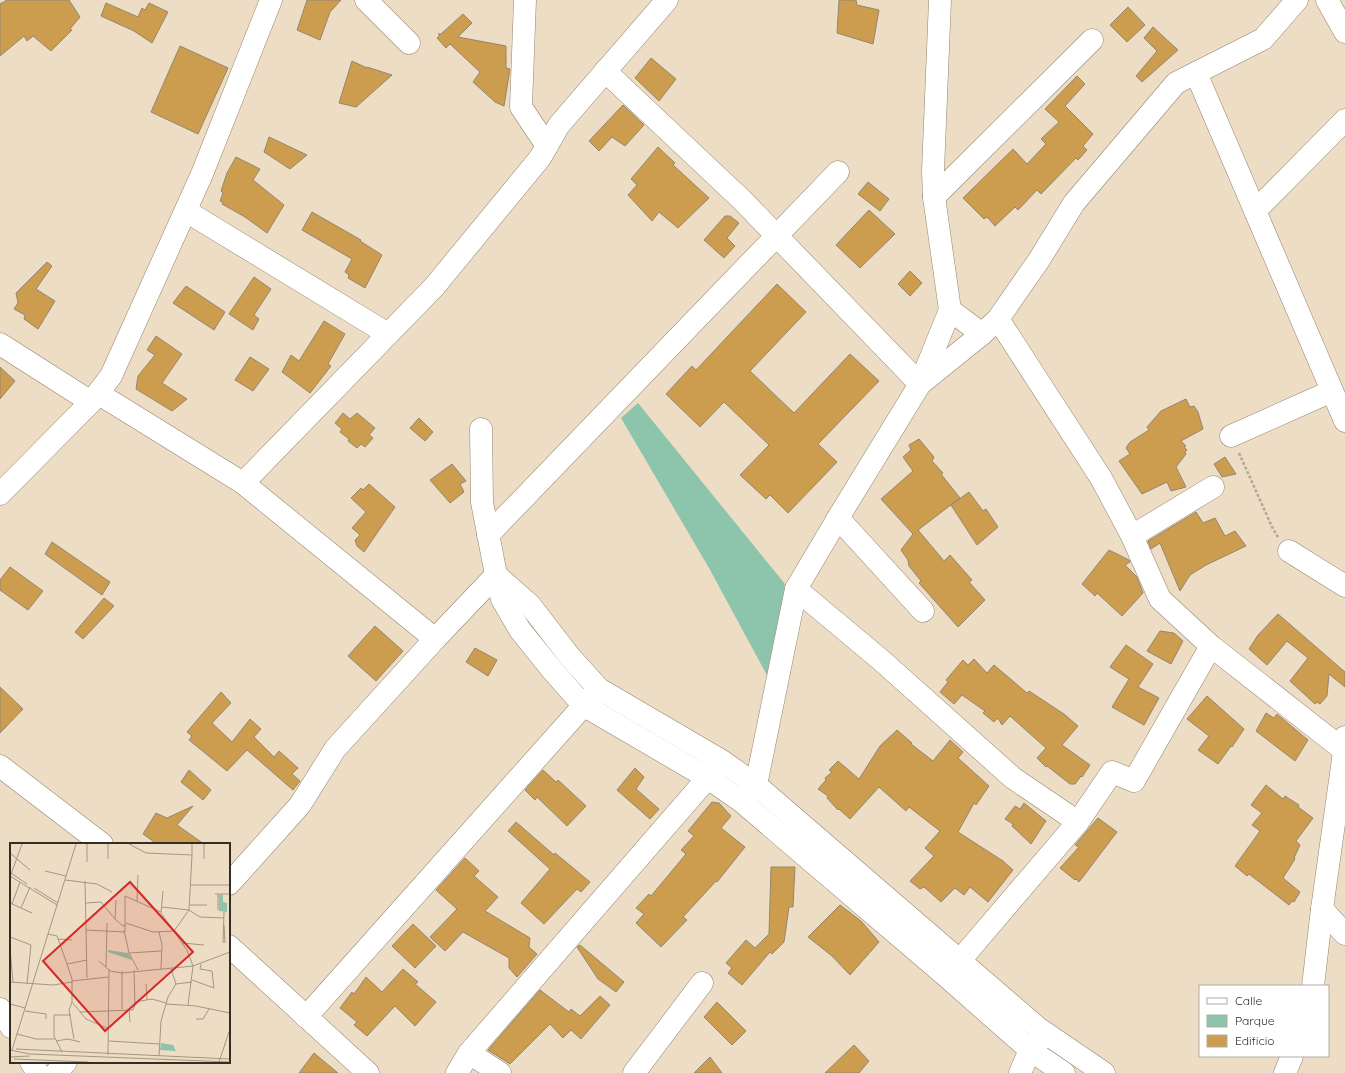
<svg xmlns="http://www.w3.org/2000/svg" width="1345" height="1073" font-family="Quicksand,sans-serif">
	<rect width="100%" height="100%" fill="#edddc4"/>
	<path fill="#8cc5ab" d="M 638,403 L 785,584 L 769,679 L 709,568 L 621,418 Z"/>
	<g fill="#cc9d4e" stroke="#958670">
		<path d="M 7,0 L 69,0 L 80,17 L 70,29 L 72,30 L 51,51 L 33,36 L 27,41 L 24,36 L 0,56 L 0,4 Z"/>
		<path d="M 307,0 L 341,0 L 330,12 L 320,40 L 297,30 Z"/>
		<path d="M 839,0 L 856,0 L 857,5 L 879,10 L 873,44 L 837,33 Z"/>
		<path d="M 106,3 L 138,17 L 142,8 L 145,10 L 149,3 L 168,12 L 152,43 L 134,31 L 101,16 Z"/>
		<path d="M 1128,7 L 1145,25 L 1127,42 L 1110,25 Z"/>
		<path d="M 463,14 L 472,23 L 458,37 L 506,46 L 506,68 L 510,69 L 504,106 L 495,102 L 473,82 L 480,72 L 450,44 L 446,48 L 437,38 L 440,35 L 438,34 L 441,34 Z"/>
		<path d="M 1153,27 L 1178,50 L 1142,82 L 1136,76 L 1157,51 L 1144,38 Z"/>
		<path d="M 180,46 L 228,68 L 198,134 L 151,112 Z"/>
		<path d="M 651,58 L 676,79 L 659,101 L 635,78 Z"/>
		<path d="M 352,61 L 367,68 L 367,67 L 392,75 L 356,107 L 339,103 Z"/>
		<path d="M 1077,76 L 1085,84 L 1065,106 L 1093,134 L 1083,146 L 1087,150 L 1078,160 L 1076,158 L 1041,194 L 1037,190 L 1018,210 L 1015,207 L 995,226 L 987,217 L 984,219 L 963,198 L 1013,149 L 1027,164 L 1046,144 L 1041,139 L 1059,122 L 1045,109 Z"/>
		<path d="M 623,105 L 644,125 L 625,146 L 612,137 L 599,151 L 589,141 Z"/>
		<path d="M 269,137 L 307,155 L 290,169 L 264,152 Z"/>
		<path d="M 658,147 L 675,163 L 673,165 L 709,198 L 678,228 L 659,212 L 652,221 L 628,195 L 637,185 L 631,179 Z"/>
		<path d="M 236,157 L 260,169 L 253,180 L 284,205 L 267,233 L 245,217 L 222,204 L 223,202 L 220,201 L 223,193 L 221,191 L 227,173 Z"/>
		<path d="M 868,182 L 889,199 L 880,211 L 858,194 Z"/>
		<path d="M 869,210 L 895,234 L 860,268 L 836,245 Z"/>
		<path d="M 312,212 L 361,240 L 360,241 L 382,255 L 365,288 L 348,278 L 349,275 L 345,272 L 352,259 L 302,230 Z"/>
		<path d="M 725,216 L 730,216 L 739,223 L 727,238 L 735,246 L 724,258 L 704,240 Z"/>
		<path d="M 47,262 L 52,266 L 36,289 L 55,301 L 38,329 L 24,319 L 25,315 L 14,309 L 18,303 L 16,293 Z"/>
		<path d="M 910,271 L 922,283 L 910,296 L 898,284 Z"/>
		<path d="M 254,277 L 271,289 L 254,315 L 259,319 L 253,330 L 229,314 Z"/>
		<path d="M 777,284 L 806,312 L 750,371 L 794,413 L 850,354 L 879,381 L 818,444 L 837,462 L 788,513 L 770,495 L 766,499 L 740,475 L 769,445 L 724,402 L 700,427 L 666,394 L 692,366 L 696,370 Z"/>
		<path d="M 186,286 L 225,312 L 214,330 L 173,303 Z"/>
		<path d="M 324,321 L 345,334 L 328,364 L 331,366 L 310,393 L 282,372 L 291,355 L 299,361 Z"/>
		<path d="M 156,336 L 182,354 L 162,383 L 187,399 L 172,411 L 136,389 L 138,376 L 155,355 L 147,350 Z"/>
		<path d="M 250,357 L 269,369 L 253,391 L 235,380 Z"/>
		<path d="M 0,367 L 15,381 L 0,399 Z"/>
		<path d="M 1186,399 L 1190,407 L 1194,406 L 1198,412 L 1203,429 L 1181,441 L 1186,446 L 1184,447 L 1187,450 L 1185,452 L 1186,454 L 1176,467 L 1186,487 L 1171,491 L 1167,482 L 1142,494 L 1119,461 L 1130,454 L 1126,448 L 1130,442 L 1149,430 L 1147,427 L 1161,411 Z"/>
		<path d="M 343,413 L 350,419 L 357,413 L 375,428 L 369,435 L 373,438 L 365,447 L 361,444 L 357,448 L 348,441 L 349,439 L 340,432 L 342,429 L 335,423 Z"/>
		<path d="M 419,418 L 433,432 L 425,441 L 410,428 Z"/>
		<path d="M 919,439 L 934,457 L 932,461 L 943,473 L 941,474 L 960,498 L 918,530 L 944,561 L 950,555 L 972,580 L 969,582 L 985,600 L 958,627 L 919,583 L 921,581 L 909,566 L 908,560 L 901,550 L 913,534 L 881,499 L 913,471 L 903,457 L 911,450 L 909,445 Z"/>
		<path d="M 1225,457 L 1236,474 L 1222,477 L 1214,464 Z"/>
		<path d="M 452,464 L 466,481 L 460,484 L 464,492 L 450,503 L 430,480 Z"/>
		<path d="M 369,484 L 395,507 L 364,552 L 357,546 L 355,540 L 360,535 L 352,528 L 366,512 L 351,498 L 361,488 L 363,490 Z"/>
		<path d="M 969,492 L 983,511 L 986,509 L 998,527 L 977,545 L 951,505 Z"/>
		<path d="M 1196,512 L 1203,523 L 1215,518 L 1225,536 L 1235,531 L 1246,546 L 1206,565 L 1190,575 L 1180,591 L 1160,543 L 1151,549 L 1148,541 Z"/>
		<path d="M 52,542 L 110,582 L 102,595 L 45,554 Z"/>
		<path d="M 1109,550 L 1129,560 L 1130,562 L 1125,565 L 1137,577 L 1143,593 L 1122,616 L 1097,593 L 1095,596 L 1082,584 Z"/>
		<path d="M 10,567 L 43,591 L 28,610 L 0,590 L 0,580 Z"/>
		<path d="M 104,598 L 114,606 L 83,639 L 75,632 Z"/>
		<path d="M 1278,614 L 1345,672 L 1345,687 L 1329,674 L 1327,696 L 1320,704 L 1317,702 L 1315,704 L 1290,681 L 1308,658 L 1287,641 L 1267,665 L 1249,649 L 1258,635 Z"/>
		<path d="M 375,626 L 403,651 L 376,681 L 348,656 Z"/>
		<path d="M 1160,631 L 1174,633 L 1183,641 L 1171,664 L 1147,651 Z"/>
		<path d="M 1126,645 L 1153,664 L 1138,687 L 1159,698 L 1144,725 L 1112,707 L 1129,679 L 1110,667 Z"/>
		<path d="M 475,648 L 497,660 L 488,676 L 466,662 Z"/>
		<path d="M 974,659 L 987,673 L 994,665 L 1027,693 L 1029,691 L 1064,714 L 1078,726 L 1062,745 L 1090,765 L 1082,777 L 1081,776 L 1075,784 L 1070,784 L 1047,766 L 1046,767 L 1037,758 L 1046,748 L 1010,716 L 1002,725 L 998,718 L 994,722 L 983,713 L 985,711 L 962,695 L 954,704 L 940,692 L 948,682 L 946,680 L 963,660 L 968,665 Z"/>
		<path d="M 0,687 L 23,709 L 0,733 Z"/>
		<path d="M 221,692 L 231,703 L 212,723 L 232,742 L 250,719 L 261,729 L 254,737 L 274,757 L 279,751 L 298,768 L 292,774 L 300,781 L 293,790 L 247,750 L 227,771 L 189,740 L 192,736 L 187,732 Z"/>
		<path d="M 1207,696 L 1244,729 L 1232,747 L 1231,746 L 1218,764 L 1198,750 L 1209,736 L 1187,719 Z"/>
		<path d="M 1266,713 L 1274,718 L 1277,714 L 1308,740 L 1295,761 L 1256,731 Z"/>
		<path d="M 897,730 L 912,743 L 911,744 L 933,761 L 950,740 L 963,752 L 958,758 L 989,786 L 976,805 L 974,803 L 958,832 L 1003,861 L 1013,870 L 988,902 L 970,887 L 964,895 L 955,888 L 941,902 L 924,887 L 920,889 L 910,881 L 934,856 L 925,848 L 940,831 L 909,807 L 906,811 L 879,787 L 850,819 L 839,809 L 838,810 L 827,798 L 828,796 L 818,789 L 826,780 L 825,778 L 832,772 L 829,770 L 838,761 L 859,779 L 880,746 Z"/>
		<path d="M 635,768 L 644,777 L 636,789 L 659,809 L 650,819 L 617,790 Z"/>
		<path d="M 189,770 L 211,790 L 203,800 L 181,782 Z"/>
		<path d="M 543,770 L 556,782 L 558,780 L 586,806 L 567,826 L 537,797 L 535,800 L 525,790 Z"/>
		<path d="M 1266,785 L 1283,799 L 1285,796 L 1299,805 L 1298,807 L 1313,818 L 1296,841 L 1300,845 L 1294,858 L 1295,859 L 1283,878 L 1300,892 L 1294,902 L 1292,901 L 1289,905 L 1249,874 L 1247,876 L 1235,866 L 1260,831 L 1252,825 L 1262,813 L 1251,805 Z"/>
		<path d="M 712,802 L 719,803 L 731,816 L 721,828 L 745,847 L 717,882 L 716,881 L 683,917 L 687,920 L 661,947 L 636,923 L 644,914 L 636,908 L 649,894 L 651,896 L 686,854 L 681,850 L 694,836 L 688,831 Z"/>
		<path d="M 1024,803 L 1046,821 L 1031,844 L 1012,826 L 1013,824 L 1005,819 L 1015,806 L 1020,809 Z"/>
		<path d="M 193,806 L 177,825 L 204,844 L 157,844 L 143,834 L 156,813 L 167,818 Z"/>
		<path d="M 1098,818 L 1117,832 L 1079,882 L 1076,879 L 1075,880 L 1060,868 L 1079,847 L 1075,845 Z"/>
		<path d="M 516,822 L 554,855 L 555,853 L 590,882 L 581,892 L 577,889 L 544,924 L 521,903 L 550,869 L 508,831 Z"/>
		<path d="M 465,858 L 479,871 L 474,876 L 498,897 L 485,911 L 530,938 L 529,947 L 537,954 L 517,977 L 509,968 L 509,958 L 463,932 L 445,951 L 430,937 L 457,909 L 436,890 Z"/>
		<path d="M 771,867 L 795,867 L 793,907 L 789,907 L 784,942 L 772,954 L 770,952 L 742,985 L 728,973 L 732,968 L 726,963 L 746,940 L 755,948 L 769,934 Z"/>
		<path d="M 840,905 L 861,921 L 879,942 L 850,975 L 832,956 L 808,937 Z"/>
		<path d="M 413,924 L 436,946 L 415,968 L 392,946 Z"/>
		<path d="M 580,945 L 624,982 L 616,992 L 598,979 L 577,947 Z"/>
		<path d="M 403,969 L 418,982 L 415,984 L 436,1002 L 415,1026 L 395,1006 L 367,1036 L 354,1025 L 357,1022 L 340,1008 L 352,992 L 354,994 L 366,977 L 382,992 Z"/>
		<path d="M 540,990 L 569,1012 L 571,1009 L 580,1016 L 600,996 L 610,1005 L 581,1039 L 571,1030 L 563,1038 L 550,1024 L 510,1064 L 488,1050 Z"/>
		<path d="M 717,1002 L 746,1031 L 732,1045 L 704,1017 Z"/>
		<path d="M 854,1045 L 869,1061 L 859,1073 L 825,1073 Z"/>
		<path d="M 314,1053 L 338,1073 L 299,1073 Z"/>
		<path d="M 710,1057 L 722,1073 L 694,1073 Z"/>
	</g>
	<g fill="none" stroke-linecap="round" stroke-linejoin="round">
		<defs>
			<g id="minor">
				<path d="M 366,0 L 409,43"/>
				<path d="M 525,0 L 521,107 L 547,146"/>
				<path d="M 940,0 L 933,171 L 934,197 L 950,310 L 982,334"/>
				<path d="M 1327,0 L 1345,32"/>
				<path d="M 605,71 L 742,200 L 920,384 L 982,334 L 998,319 L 1039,260 L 1074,203 L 1176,83 L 1263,39 L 1297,0"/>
				<path d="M 1196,73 L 1345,421"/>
				<path d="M 934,197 L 1092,40"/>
				<path d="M 186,211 L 388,334"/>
				<path d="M 1255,211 L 1345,120"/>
				<path d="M 998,319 L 1101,478 L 1132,536 L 1160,599 L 1211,646 L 1345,751"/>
				<path d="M 0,344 L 91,402"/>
				<path d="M 99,394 L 243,483 L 435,639"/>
				<path d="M 481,429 L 482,502 L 496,575 L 502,599 L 520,630 L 553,671 L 583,705 L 708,778 L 741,801 L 946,976 L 1030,1050 L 1064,1073"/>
				<path d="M 1231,436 L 1332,391"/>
				<path d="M 243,483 L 434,287 L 540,158 L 559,125 L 667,0"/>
				<path d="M 0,494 L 91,402 L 111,376 L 202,174 L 271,0"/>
				<path d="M 838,518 L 923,611"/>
				<path d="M 488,535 L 838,172"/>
				<path d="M 1132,536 L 1213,487"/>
				<path d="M 1289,551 L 1345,586"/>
				<path d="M 496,575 L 530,605 L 570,657 L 599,689 L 722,761 L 756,785 L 1038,1028 L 1104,1073"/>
				<path d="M 796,589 L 881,660 L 1013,778 L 1078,822"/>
				<path d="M 0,766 L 102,844"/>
				<path d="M 747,794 L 756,785 L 796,589 L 838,518 L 920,384 L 950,310"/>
				<path d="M 229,884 L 300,805 L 335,749 L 435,639 L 496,575"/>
				<path d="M 1322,909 L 1345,934"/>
				<path d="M 229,946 L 368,1073"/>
				<path d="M 950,972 L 1078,822 L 1112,772 L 1134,781 L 1211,646"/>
				<path d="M 1313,986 L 1322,909 L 1344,752 L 1345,737"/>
				<path d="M 0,1009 L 11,1027"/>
				<path d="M 306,1017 L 593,695"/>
				<path d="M 469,1053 L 500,1073"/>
				<path d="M 31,1062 L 38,1073"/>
				<path d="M 56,1073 L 66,1062"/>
				<path d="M 457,1073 L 469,1053 L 718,766"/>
				<path d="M 634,1073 L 702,983"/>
				<path d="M 1020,1073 L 1030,1050 L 1040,1040"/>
				<path d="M 1285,1073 L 1292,1056"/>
			</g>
		</defs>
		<use href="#minor" stroke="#93846d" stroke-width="23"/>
		<path stroke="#b4a793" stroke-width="2.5" stroke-dasharray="3 2" stroke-linecap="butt" d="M 1239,453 L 1273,529 L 1278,537"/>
		<use href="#minor" stroke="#fff" stroke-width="22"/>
	</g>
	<g transform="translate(10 843)">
		<rect width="220" height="220" fill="#edddc4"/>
		<path d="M 209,52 L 213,52 L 213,59 L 217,60 L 217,69 L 209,68 ZM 98,107 L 118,110 L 122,117 L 98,109 ZM 151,200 L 163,202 L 166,208 L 150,207 Z" fill="#8cc5ab"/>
		<path fill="none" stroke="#a39784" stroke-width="1" d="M 77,1 L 77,19M 98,1 L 98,16M 119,1 L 136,10 L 182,12 L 182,1M 194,1 L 194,16M 0,10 L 20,27M 35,28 L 56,33M 1,30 L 17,41M 0,33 L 47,62M 0,34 L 12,1M 55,37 L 87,41 L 102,49M 75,38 L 77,135M 181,42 L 220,42M 24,45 L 48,60M 153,48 L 151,70 L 177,107 L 183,123 L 178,162M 205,51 L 220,51M 208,51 L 208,67M 127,58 L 128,32M 0,60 L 22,70M 76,60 L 91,59 L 105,76 L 113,83 L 116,82M 2,61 L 10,39M 180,62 L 197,62M 152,64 L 179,67 L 190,74 L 214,75M 11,65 L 20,44M 105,76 L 106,57M 116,80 L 143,89 L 164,88 L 179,67 L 182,12M 214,82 L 215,100M 76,87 L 115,89 L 115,53 L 151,69M 114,87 L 119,110 L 128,127M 149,89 L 152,102 L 151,126M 38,91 L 47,93 L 56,118 L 62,136 L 62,159 L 76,176 L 99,186M 0,94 L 21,102 L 17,141M 48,96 L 62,97M 172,100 L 194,102M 213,100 L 214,69M 0,106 L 3,139M 119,110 L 151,108M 89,118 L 100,128 L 112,130 L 183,123 L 220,109M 57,121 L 77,117M 191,121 L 190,126 L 202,128 L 204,145M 96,124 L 97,80M 112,128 L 112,166M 182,137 L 204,145M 62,138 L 98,134M 0,139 L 43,142 L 62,139M 136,141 L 137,157M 166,141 L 182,139M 62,159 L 59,167 L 64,196M 125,159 L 142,156 L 156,160M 0,161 L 15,165M 156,161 L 186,163 L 220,170M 119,166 L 120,179M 15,168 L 36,171 L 36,176M 70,169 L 123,167 L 125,162 L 124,127M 186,176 L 193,176 L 199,166M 7,191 L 26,196 L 45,196M 46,198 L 58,196 L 70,199M 99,198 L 149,201M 6,206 L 220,216M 0,207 L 20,211 L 220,219M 2,207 L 66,1M 52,209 L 44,193 L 44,172 L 61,172M 98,212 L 99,126M 149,213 L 151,178 L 158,154 L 166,141 L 161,126M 0,214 L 20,213M 4,216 L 78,219M 209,219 L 220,186"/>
		<path fill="#d62828" fill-opacity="0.15" stroke="#d62828" stroke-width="2" d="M 120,39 L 183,109 L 95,188 L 33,118 Z"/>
		<rect width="220" height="220" fill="none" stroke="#342d24" stroke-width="2"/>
	</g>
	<rect x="1199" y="985" width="130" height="72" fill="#ffffff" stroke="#aeaba7"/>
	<rect x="1207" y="998" width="20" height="6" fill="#ffffff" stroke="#aeaba7"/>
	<text x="1235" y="1005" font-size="12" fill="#342d24">Calle</text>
	<rect x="1207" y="1015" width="20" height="12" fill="#8cc5ab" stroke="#aeaba7"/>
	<text x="1235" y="1025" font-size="12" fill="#342d24">Parque</text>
	<rect x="1207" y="1035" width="20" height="12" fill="#cc9d4e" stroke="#aeaba7"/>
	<text x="1235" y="1045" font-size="12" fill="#342d24">Edificio</text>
</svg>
